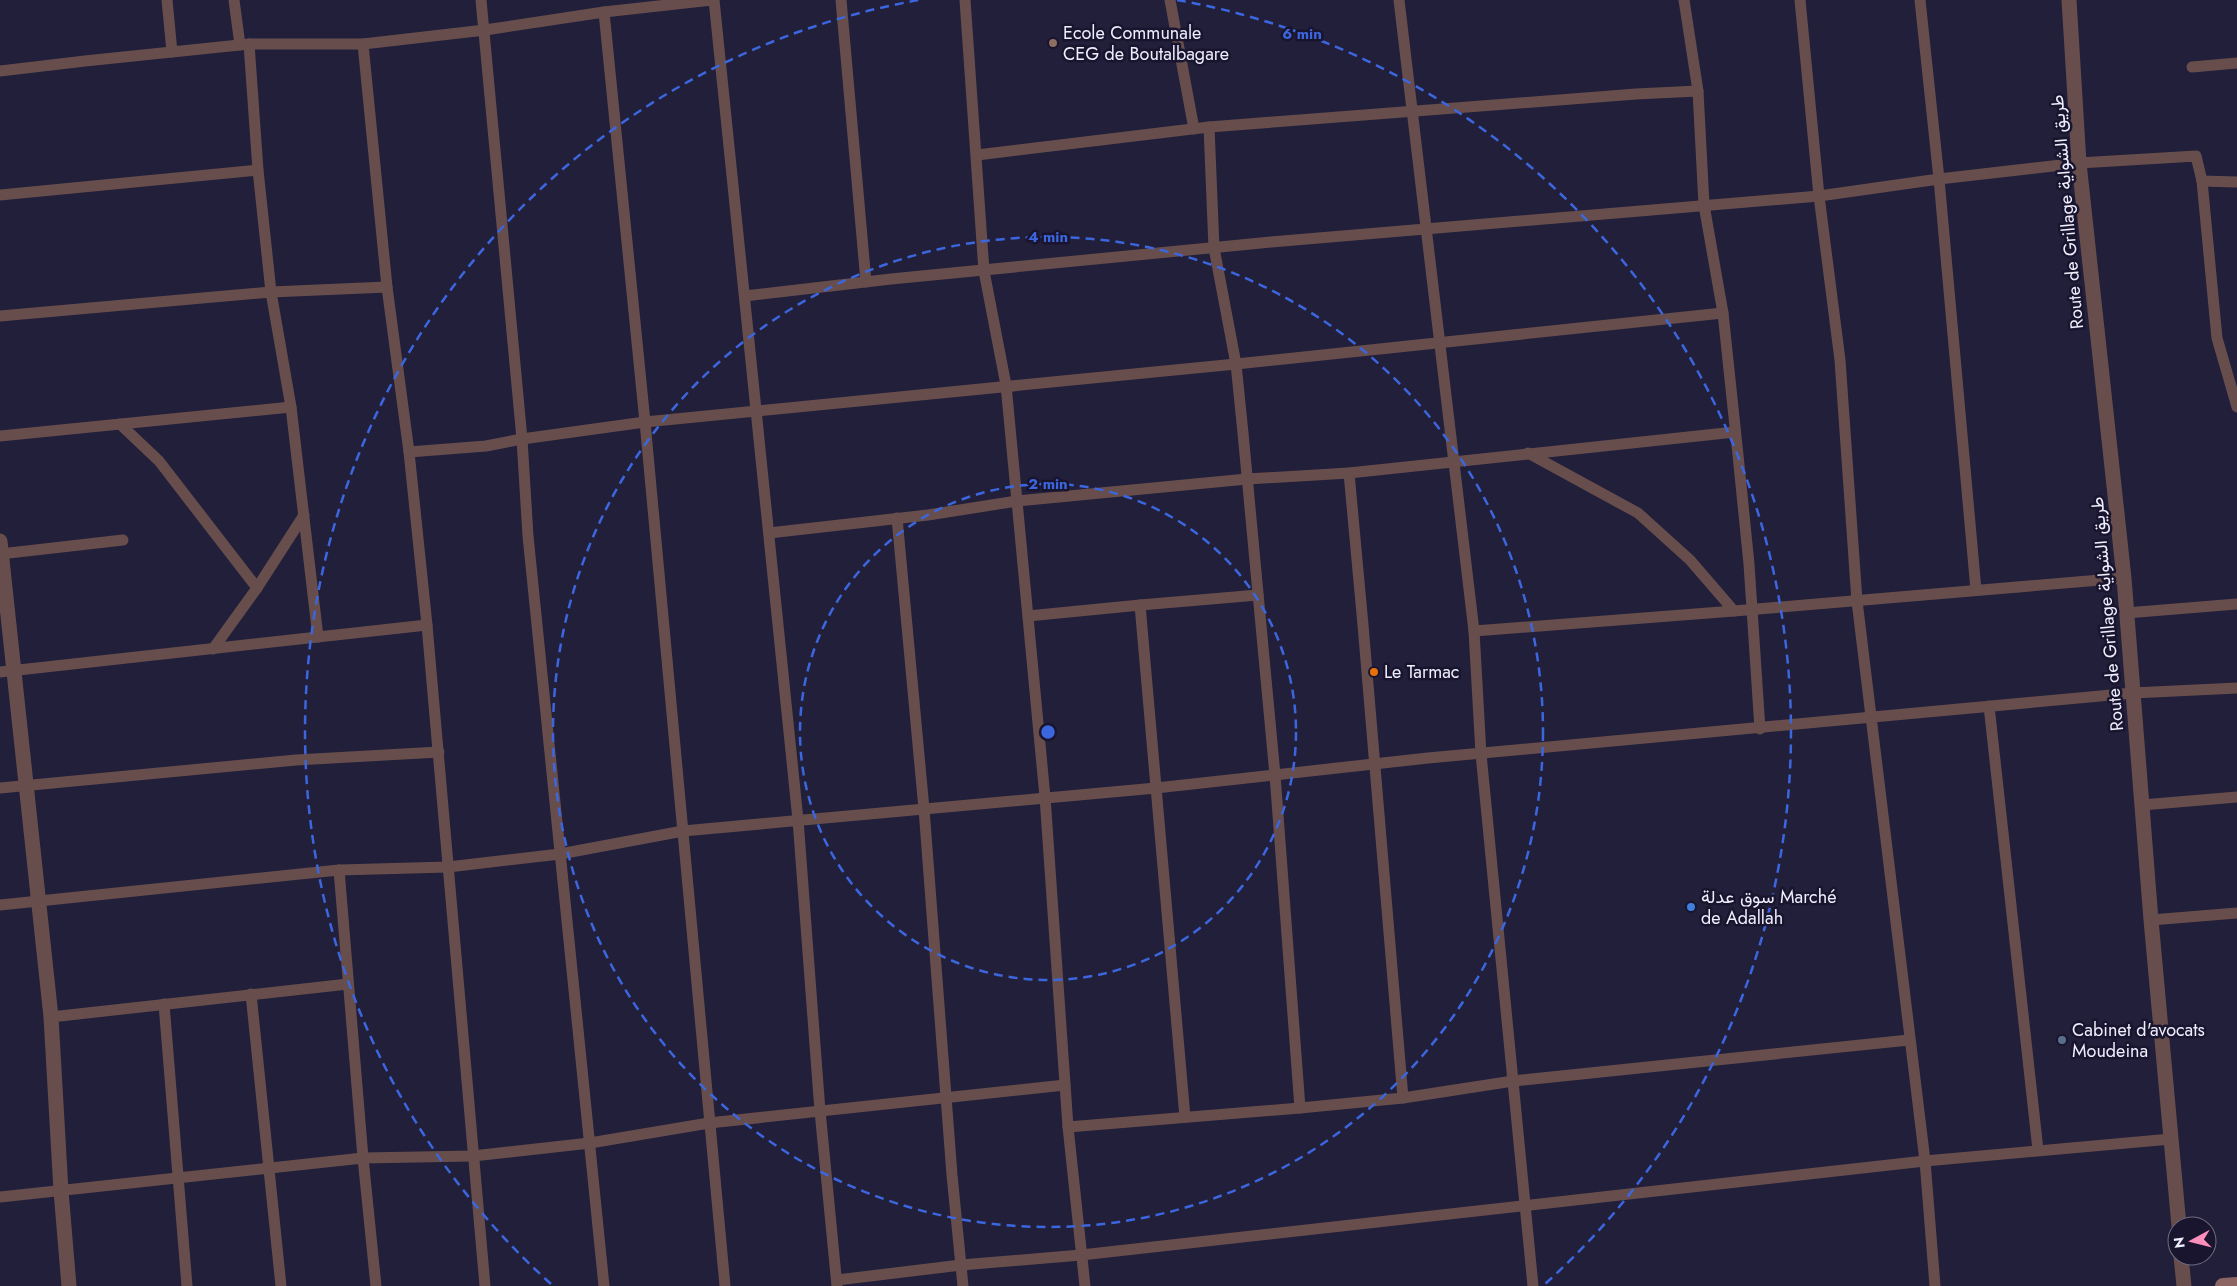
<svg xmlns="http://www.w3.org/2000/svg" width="2237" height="1286" font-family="Jost,Vazirmatn,sans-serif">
	<rect width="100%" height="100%" fill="#221f3a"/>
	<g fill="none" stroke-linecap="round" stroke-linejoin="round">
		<g stroke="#674e4c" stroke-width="11">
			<path d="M 167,0 L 172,52"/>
			<path d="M 234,0 L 240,45"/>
			<path d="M 481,0 L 522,439 L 528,536 L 604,1286"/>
			<path d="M 714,0 L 798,820 L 820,1111 L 837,1286"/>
			<path d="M 841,0 L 866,282"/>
			<path d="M 965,0 L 984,271 L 1006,385 L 1045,797 L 1068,1127 L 1085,1286"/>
			<path d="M 1170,0 L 1194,129"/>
			<path d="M 1399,0 L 1474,631 L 1481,754 L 1533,1286"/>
			<path d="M 1684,0 L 1698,91 L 1704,205 L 1723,313 L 1738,455 L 1749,564 L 1760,729"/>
			<path d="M 1800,0 L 1819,196 L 1840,360 L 1857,601 L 1925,1161 L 1935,1286"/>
			<path d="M 1920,0 L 1939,179 L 1976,590"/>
			<path d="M 604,12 L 645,422 L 725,1286"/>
			<path d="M 249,44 L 258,170 L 271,292 L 291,407 L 318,637"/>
			<path d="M 363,44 L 387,287 L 409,452 L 427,625 L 485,1286"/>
			<path d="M 2192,67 L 2237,63"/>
			<path d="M 0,71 L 85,61 L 249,44 L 363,44 L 485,30 L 604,12 L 712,0"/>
			<path d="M 977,155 L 1209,127 L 1636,94 L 1698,91"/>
			<path d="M 2202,181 L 2237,182"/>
			<path d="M 0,195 L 258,170"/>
			<path d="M 745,296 L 891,279 L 1271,242 L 1819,196 L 1939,179 L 2079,163 L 2196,156 L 2202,181 L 2217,338 L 2237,407"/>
			<path d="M 0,316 L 271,292 L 387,287"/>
			<path d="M 120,424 L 159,461 L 257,588"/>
			<path d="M 0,436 L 291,407"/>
			<path d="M 409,452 L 486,446 L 522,439 L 645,422 L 1236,364 L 1723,313"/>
			<path d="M 1528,453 L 1638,513 L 1690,560 L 1734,611"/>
			<path d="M 1349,473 L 1363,625 L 1403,1098"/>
			<path d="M 897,518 L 924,809 L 952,1175 L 963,1286"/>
			<path d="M 769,533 L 928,515 L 1017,501 L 1247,479 L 1349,473 L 1735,432"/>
			<path d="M 0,554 L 123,540"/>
			<path d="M 1140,605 L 1258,595"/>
			<path d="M 2126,613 L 2237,604"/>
			<path d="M 1028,616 L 1140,605 L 1185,1117"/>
			<path d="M 1474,631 L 1734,611 L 2124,578"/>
			<path d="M 213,649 L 257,588 L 304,515"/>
			<path d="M 0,672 L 427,625"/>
			<path d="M 1989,706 L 2038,1150"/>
			<path d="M 0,788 L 296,760 L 439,752"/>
			<path d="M 2142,805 L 2237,797"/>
			<path d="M 339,870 L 363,1158 L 376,1286"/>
			<path d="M 0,905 L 339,870 L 448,867 L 560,854 L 683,831 L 1156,788 L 1428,758 L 2133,693 L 2237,688"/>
			<path d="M 2151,920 L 2237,913"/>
			<path d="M 251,994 L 281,1286"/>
			<path d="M 164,1004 L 187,1286"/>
			<path d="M 51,1017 L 348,984"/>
			<path d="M 1300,1108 L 1403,1098 L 1513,1081 L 1909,1040"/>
			<path d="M 1068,1127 L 1300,1108 L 1275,775 L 1243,433 L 1236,364 L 1214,248 L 1209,127"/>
			<path d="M 0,1197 L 363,1158 L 473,1156 L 590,1143 L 709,1123 L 1065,1085"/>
			<path d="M 837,1280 L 961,1265 L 1081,1255 L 1925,1161 L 2171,1139"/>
		</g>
		<g stroke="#674e4c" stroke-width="15">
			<path d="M 2069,0 L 2079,163 L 2124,578 L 2151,920 L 2179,1226"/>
			<path d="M 0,541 L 51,1017 L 61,1191 L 69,1286"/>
			<path d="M 2181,1256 L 2184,1286"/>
		</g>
		<path stroke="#8d6562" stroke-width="16" d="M 2223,1286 L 2237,1285"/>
	</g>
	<g fill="none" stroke="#3c66de" stroke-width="2.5" stroke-dasharray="9 6">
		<circle cx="1048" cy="732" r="248"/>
		<circle cx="1048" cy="732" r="495"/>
		<path d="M551 1284A743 743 0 0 1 919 0M1177 0A743 743 0 0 1 1545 1284"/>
	</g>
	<circle fill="#8d6e63" stroke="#19152f" stroke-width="2" cx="1053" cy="43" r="5"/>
	<circle fill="#e8710a" stroke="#19152f" stroke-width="2" cx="1374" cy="672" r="5"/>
	<circle fill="#3f7fe0" stroke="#19152f" stroke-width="2" cx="1691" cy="907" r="5"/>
	<circle fill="#5c6f8a" stroke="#19152f" stroke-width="2" cx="2062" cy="1040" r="5"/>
	<g text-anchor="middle" stroke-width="5" stroke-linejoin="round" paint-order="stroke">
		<g font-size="18" fill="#eeeefd" stroke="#19152f" text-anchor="start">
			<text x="1063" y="39">Ecole Communale<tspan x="1063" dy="21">CEG de Boutalbagare</tspan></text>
			<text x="1384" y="678">Le Tarmac</text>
			<text x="1701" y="903">سوق عدلة Marché<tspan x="1701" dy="21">de Adallah</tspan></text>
			<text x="2072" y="1036">Cabinet d'avocats<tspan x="2072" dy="21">Moudeina</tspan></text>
		</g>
		<g font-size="18" fill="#eeeefd" stroke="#19152f">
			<text transform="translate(2067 212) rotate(-95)" y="6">Route de Grillage طريق الشواية</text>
			<text transform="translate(2107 614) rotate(-95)" y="6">Route de Grillage طريق الشواية</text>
		</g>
	</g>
	<circle cx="1048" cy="732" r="8" fill="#3c66de" stroke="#19152f" stroke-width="2.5"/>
	<g font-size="15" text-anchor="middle" font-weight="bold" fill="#3c66de" stroke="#19152f" stroke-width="5" stroke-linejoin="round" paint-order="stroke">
		<text x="1302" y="39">6 min</text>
		<text x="1048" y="242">4 min</text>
		<text x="1048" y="489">2 min</text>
	</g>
	<g transform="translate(2192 1241) rotate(263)"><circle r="24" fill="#19152f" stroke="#6e6c81"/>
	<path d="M0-4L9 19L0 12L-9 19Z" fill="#fe8ebc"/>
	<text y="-8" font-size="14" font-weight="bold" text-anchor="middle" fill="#eeeefd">N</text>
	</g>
</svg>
